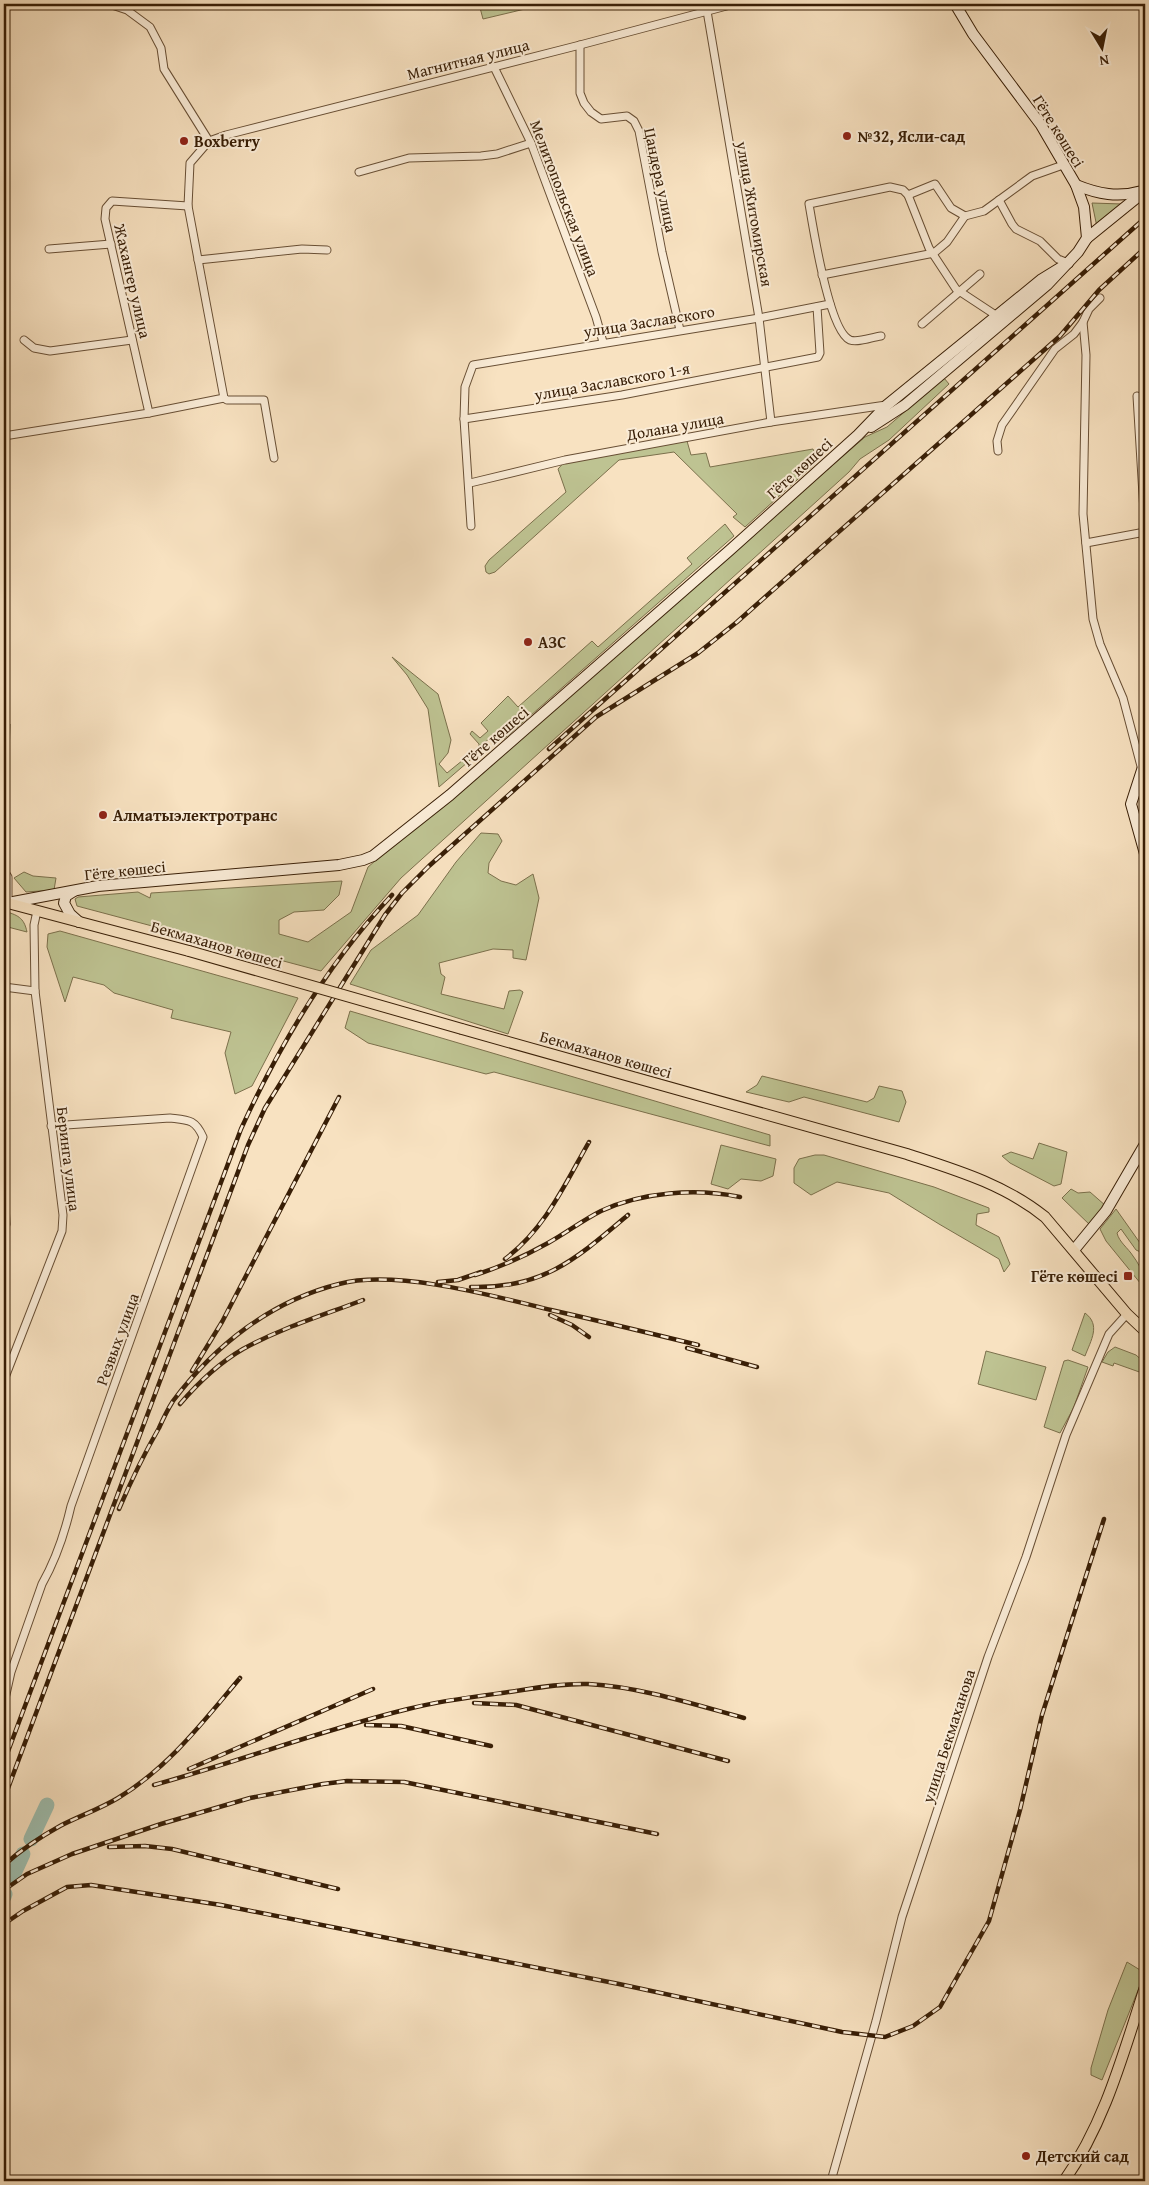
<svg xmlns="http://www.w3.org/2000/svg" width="1149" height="2185" font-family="'Gentium Book Plus',serif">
	<rect width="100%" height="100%" fill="#f8e2c1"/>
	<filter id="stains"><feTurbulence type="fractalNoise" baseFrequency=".004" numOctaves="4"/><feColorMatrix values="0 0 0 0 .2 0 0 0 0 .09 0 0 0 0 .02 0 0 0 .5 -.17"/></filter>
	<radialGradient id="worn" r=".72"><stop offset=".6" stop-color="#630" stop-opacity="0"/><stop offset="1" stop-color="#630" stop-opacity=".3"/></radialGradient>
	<g fill="#bec392" stroke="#7b704c">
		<path d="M 479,4 L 546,4 L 483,19 Z"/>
		<path d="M 1092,203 L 1122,204 L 1097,227 Z"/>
		<path d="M 944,378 L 949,384 L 889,440 L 860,459 L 849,472 L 401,878 L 321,971 L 77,906 L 75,899 L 78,897 L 138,892 L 150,898 L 151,893 L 342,881 L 339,895 L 324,910 L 294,912 L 279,920 L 279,934 L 308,942 L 351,912 L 368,867 L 529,730 L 865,437 L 887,427 Z"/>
		<path d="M 674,437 L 687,441 L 691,455 L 706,453 L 710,467 L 813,449 L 818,461 L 745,527 L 733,517 L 737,514 L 674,452 L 619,460 L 495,572 L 489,574 L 486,572 L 485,566 L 489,560 L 566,492 L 558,469 L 569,457 Z"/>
		<path d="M 725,524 L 734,536 L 504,739 L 497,732 L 483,744 L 483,749 L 439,787 L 428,709 L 407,675 L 392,657 L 438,694 L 451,740 L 448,753 L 439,764 L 447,773 L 479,747 L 479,744 L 470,734 L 472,731 L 480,738 L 488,731 L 481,723 L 508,696 L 518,707 L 592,641 L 598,647 L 692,564 L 687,558 Z"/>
		<path d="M 4,722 L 10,724 L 6,850 L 4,850 Z"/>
		<path d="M 481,833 L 498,834 L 502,841 L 489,863 L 488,873 L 501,881 L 516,885 L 533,874 L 539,898 L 526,960 L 513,958 L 513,950 L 493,949 L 439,963 L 441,974 L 445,977 L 441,994 L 504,1009 L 509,991 L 520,990 L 523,992 L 508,1034 L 350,984 L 371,950 L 418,915 L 456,862 Z"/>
		<path d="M 24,872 L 33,876 L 56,878 L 54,890 L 26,892 L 14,878 Z"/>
		<path d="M 4,911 C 17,915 24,917 27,932 L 4,926 Z"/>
		<path d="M 60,931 L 298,998 L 252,1086 L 235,1094 L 225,1053 L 231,1032 L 171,1018 L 173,1010 L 114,993 L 104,985 L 73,977 L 65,1002 L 47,947 L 48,934 Z"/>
		<path d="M 350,1011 L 770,1135 L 770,1146 L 494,1072 L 486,1074 L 368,1043 L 345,1028 Z"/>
		<path d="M 762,1076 L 867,1102 L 874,1098 L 879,1086 L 902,1091 L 906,1102 L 899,1122 L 804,1097 L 789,1102 L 746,1092 L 757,1085 Z"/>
		<path d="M 1039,1143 L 1067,1152 L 1061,1184 L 1054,1186 L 1010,1163 L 1002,1156 L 1011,1152 L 1033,1159 Z"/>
		<path d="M 721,1145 L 776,1159 L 773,1176 L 761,1181 L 741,1179 L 728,1189 L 711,1184 Z"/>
		<path d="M 815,1155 L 824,1155 L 934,1187 L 989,1208 L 989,1212 L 977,1214 L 976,1225 L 999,1237 L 1010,1264 L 1004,1272 L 999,1259 L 939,1224 L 889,1193 L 837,1182 L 811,1195 L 794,1183 L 794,1168 L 799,1159 Z"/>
		<path d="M 1071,1189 L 1078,1193 L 1090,1192 L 1106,1206 L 1091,1226 L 1062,1198 Z"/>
		<path d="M 1116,1209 L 1145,1250 L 1145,1254 L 1136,1250 L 1121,1229 L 1117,1233 C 1119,1242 1128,1248 1133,1256 C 1143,1269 1145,1281 1145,1297 L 1141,1290 L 1141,1284 L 1106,1241 L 1100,1229 Z"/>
		<path d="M 1085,1313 C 1101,1325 1091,1340 1085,1356 L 1072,1350 Z"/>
		<path d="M 1115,1347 L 1136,1355 L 1145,1363 L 1145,1374 L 1114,1363 L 1113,1366 L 1102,1362 L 1108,1352 Z"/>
		<path d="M 986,1351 L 1046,1367 L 1036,1400 L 978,1384 Z"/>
		<path d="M 1068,1360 L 1088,1367 L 1074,1407 L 1060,1433 L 1044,1427 L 1064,1361 Z"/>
		<path d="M 1127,1962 L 1145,1973 L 1102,2080 L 1091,2075 L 1091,2068 L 1108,2010 Z"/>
	</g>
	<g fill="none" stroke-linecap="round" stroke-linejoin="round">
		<g stroke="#9ebeaf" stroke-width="15">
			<path d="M 31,1839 L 47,1805"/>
			<path d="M 12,1878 L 23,1854"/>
			<path d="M 4,1897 L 5,1894"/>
		</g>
		<defs>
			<g id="street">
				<path d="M 109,4 L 127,10 L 150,27 L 161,48 L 164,69 L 209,141"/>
				<path d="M 707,11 L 759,318 L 771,422"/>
				<path d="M 580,45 L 580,93 L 584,103 L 591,112 L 601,119 L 627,116 L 634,121 L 639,131 L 662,252 L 680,330"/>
				<path d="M 494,67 L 531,143 L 596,317 L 603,342"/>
				<path d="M 359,172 L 409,158 L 481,156 L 497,154 L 531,143"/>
				<path d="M 908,195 L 935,184 L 951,208 L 965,216"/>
				<path d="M 999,200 L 1012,224 L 1016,229 L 1040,241 L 1058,259 L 1068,263"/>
				<path d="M 49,249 L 111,244"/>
				<path d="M 198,260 L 302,249 L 327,250"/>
				<path d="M 822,275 L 934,253 L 947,242 L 965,216 L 984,211 L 1032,176 L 1063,165"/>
				<path d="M 1083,322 L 1086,355 L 1083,514 L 1093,619 L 1100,644 L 1123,698 L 1142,770"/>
				<path d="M 922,324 L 980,274"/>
				<path d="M 881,336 C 872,337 858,343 850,340 C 829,331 813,227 809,204 L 890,187 L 903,190 L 908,195 L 929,248 L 956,289 L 997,316"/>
				<path d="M 24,340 L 34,348 L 50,351 L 132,340"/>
				<path d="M 1137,396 L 1145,528"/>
				<path d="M 149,413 L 105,219 L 106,208 L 112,201 L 188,206"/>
				<path d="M 464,419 L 622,395 L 818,357 L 820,353 L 817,307"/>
				<path d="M 4,436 L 149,413 L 224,398"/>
				<path d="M 998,451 L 997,441 L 1002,425 L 1055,349 L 1074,334 L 1083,322 L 1089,309 L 1100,298"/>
				<path d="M 274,458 L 264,400 L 227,400 L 224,398 L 188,206 L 190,163 L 209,141 L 226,135 L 580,45 L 734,4"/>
				<path d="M 470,483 L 565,460 L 771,422 L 886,405"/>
				<path d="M 471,526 L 464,419 L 465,387 L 473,365 L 759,318 L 830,304"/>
				<path d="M 1086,543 L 1145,532"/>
				<path d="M 4,871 L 8,877 L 8,903"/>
				<path d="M 4,987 L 35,991"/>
				<path d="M 4,1183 L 6,1224 L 4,1233"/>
				<path d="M 4,1380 L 62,1231 L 63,1215 L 35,991 L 34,925 L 37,911"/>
				<path d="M 4,1703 L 11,1672 L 42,1584 C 55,1561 65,1532 71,1506 L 203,1137 C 195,1119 188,1120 170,1118 L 51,1126"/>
				<path d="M 831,2181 L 876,2021 L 902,1917 L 988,1657 L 1026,1557 L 1066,1435 L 1109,1334 L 1127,1314"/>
			</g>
			<g id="secondary">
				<path d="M 1076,185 C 1098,194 1118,198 1142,191"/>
				<path d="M 1087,238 L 1145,191"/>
				<path d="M 871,427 L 905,405 L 1047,285 L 1078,252 L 1087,238 L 1084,207 L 1076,185 L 1041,125 L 973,34 L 955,4"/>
				<path d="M 1145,767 L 1142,770 L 1131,804 L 1145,854"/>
				<path d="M 74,891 L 66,896 L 64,903 L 70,914 L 79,922"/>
				<path d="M 8,903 L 98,886 L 339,865 L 363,860 L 373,856 L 450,795 L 730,550 L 858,435 L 887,405 L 1042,279 L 1068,263"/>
				<path d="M 1074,1250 L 1106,1211 L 1145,1144"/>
			</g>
			<g id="primary">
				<path d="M 4,902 L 189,951"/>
				<path d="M 462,1029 L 907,1154 C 956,1170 1004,1184 1045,1217 L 1127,1314 L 1145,1331"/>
				<path d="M 1064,2181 C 1105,2123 1123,2054 1145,1987"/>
			</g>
		</defs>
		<use href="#street" stroke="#684f35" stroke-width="9"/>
		<use href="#secondary" stroke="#381e06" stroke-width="12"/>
		<use href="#primary" stroke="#381e06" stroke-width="12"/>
		<use href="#street" stroke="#faecd7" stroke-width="7"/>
		<use href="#secondary" stroke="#faecd7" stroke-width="10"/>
		<use href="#primary" stroke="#f8e2c1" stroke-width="10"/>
		<defs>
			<g id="rail">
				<path d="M 549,749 L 1145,218"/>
				<path d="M 505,1259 C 545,1229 565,1184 589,1142"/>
				<path d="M 475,1275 C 500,1267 525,1256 548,1243 C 566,1233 583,1220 601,1211 C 642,1192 696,1188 740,1197"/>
				<path d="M 438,1282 L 458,1280 L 481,1272"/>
				<path d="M 471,1287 C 543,1289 576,1259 628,1215"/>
				<path d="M 550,1315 L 572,1325 L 589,1337"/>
				<path d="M 687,1348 L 757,1367"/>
				<path d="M 192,1371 L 222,1322 L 339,1097"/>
				<path d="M 180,1404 C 198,1383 219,1363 243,1349 C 281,1328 324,1315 363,1300"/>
				<path d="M 119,1509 C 131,1481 144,1454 159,1428 C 163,1419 168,1409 173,1401 C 215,1345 271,1301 339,1284 C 396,1269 494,1296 551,1310 C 600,1321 649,1333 698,1345"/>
				<path d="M 474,1703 L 516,1705 L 728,1761"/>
				<path d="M 366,1725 L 401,1726 L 491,1746"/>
				<path d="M 4,1762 L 241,1129 C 280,1044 327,964 392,895"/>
				<path d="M 189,1769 L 373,1689"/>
				<path d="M 154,1785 C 240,1761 322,1730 408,1709 C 439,1701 471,1697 502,1693 C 530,1689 560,1683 588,1684 C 641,1687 693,1704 744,1718"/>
				<path d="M 4,1799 L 248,1145 L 265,1108 L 385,915 L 402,893 L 429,866 L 596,717 L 698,653 L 737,622 L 1060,336 L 1099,290 L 1145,248"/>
				<path d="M 109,1847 L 145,1846 L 172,1849 L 338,1889"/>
				<path d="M 4,1865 C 21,1850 40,1837 60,1826 C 79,1816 100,1809 118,1798 C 168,1768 203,1722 240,1678"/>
				<path d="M 4,1890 L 27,1874 L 72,1854 L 161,1824 L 250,1798 L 323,1784 L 347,1781 L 404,1782 L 657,1834"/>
				<path d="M 4,1924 L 23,1911 L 67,1887 L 91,1885 L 221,1905 L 619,1984 L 842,2032 L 885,2037 L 913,2026 L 940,2007 L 989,1921 L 1020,1810 L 1042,1715 L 1104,1519"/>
			</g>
		</defs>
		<use href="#rail" stroke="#381e06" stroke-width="4.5"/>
		<use href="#rail" stroke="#faecd7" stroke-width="2.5" stroke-dasharray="8" stroke-linecap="butt"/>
		<defs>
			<path id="primary-bridge" d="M 189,951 L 462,1029"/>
		</defs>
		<use href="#primary-bridge" stroke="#381e06" stroke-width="12" stroke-linecap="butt"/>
		<use href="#primary-bridge" stroke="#f8e2c1" stroke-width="10"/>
	</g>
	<g fill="#8f2418" stroke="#faecd7" stroke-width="2">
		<circle cx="847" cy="136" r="5"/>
		<circle cx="184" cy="141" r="5"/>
		<circle cx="528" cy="642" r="5"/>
		<circle cx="103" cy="815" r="5"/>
		<rect x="1123" y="1271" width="10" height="10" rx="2.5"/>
		<circle cx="1026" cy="2156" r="5"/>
	</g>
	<g text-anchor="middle" stroke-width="4" stroke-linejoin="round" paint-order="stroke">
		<g font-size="16" fill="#381e06" stroke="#faecd7">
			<text transform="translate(468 59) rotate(-14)" y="6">Магнитная улица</text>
			<text transform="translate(1059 131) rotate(58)" y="6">Гёте көшесі</text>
			<text transform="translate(661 180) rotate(78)" y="6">Цандера улица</text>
			<text transform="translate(565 198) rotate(69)" y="6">Мелитопольская улица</text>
			<text transform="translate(755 214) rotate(80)" y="6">улица Житомирская</text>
			<text transform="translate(133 281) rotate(77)" y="6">Жахангер улица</text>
			<text transform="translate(649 321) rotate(-9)" y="6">улица Заславского</text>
			<text transform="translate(612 381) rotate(-10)" y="6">улица Заславского 1-я</text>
			<text transform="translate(675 426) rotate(-10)" y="6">Долана улица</text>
			<text transform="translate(799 468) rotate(-42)" y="6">Гёте көшесі</text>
			<text transform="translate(495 736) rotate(-41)" y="6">Гёте көшесі</text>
			<text transform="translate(125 870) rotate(-6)" y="6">Гёте көшесі</text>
			<text transform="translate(217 944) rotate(16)" y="6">Бекмаханов көшесі</text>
			<text transform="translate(606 1054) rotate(16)" y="6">Бекмаханов көшесі</text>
			<text transform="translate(69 1159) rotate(83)" y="6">Беринга улица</text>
			<text transform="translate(117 1339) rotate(-70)" y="6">Резвых улица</text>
			<text transform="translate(948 1736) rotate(-72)" y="6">улица Бекмаханова</text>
		</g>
		<g font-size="16" font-weight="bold" fill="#381e06" stroke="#faecd7" text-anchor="start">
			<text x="857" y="142">№32, Ясли-сад</text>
			<text x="194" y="147">Boxberry</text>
			<text x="538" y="648">АЗС</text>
			<text x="113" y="821">Алматыэлектротранс</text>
			<text x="1118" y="1282" text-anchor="end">Гёте көшесі</text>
			<text x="1036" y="2162">Детский сад</text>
		</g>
	</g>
	<rect width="1149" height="2185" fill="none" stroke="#f8e2c1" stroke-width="20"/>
	<rect x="5" y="5" width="1139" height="2175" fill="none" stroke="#381e06" stroke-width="2.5"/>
	<rect x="10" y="10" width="1129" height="2165" fill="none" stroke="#381e06"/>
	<g transform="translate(1102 48) rotate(170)" stroke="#faecd7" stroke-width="4" paint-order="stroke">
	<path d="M0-4L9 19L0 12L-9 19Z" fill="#381e06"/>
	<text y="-8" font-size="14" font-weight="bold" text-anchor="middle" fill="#381e06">N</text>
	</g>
	<rect width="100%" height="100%" filter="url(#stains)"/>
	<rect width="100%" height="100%" fill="url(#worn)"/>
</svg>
